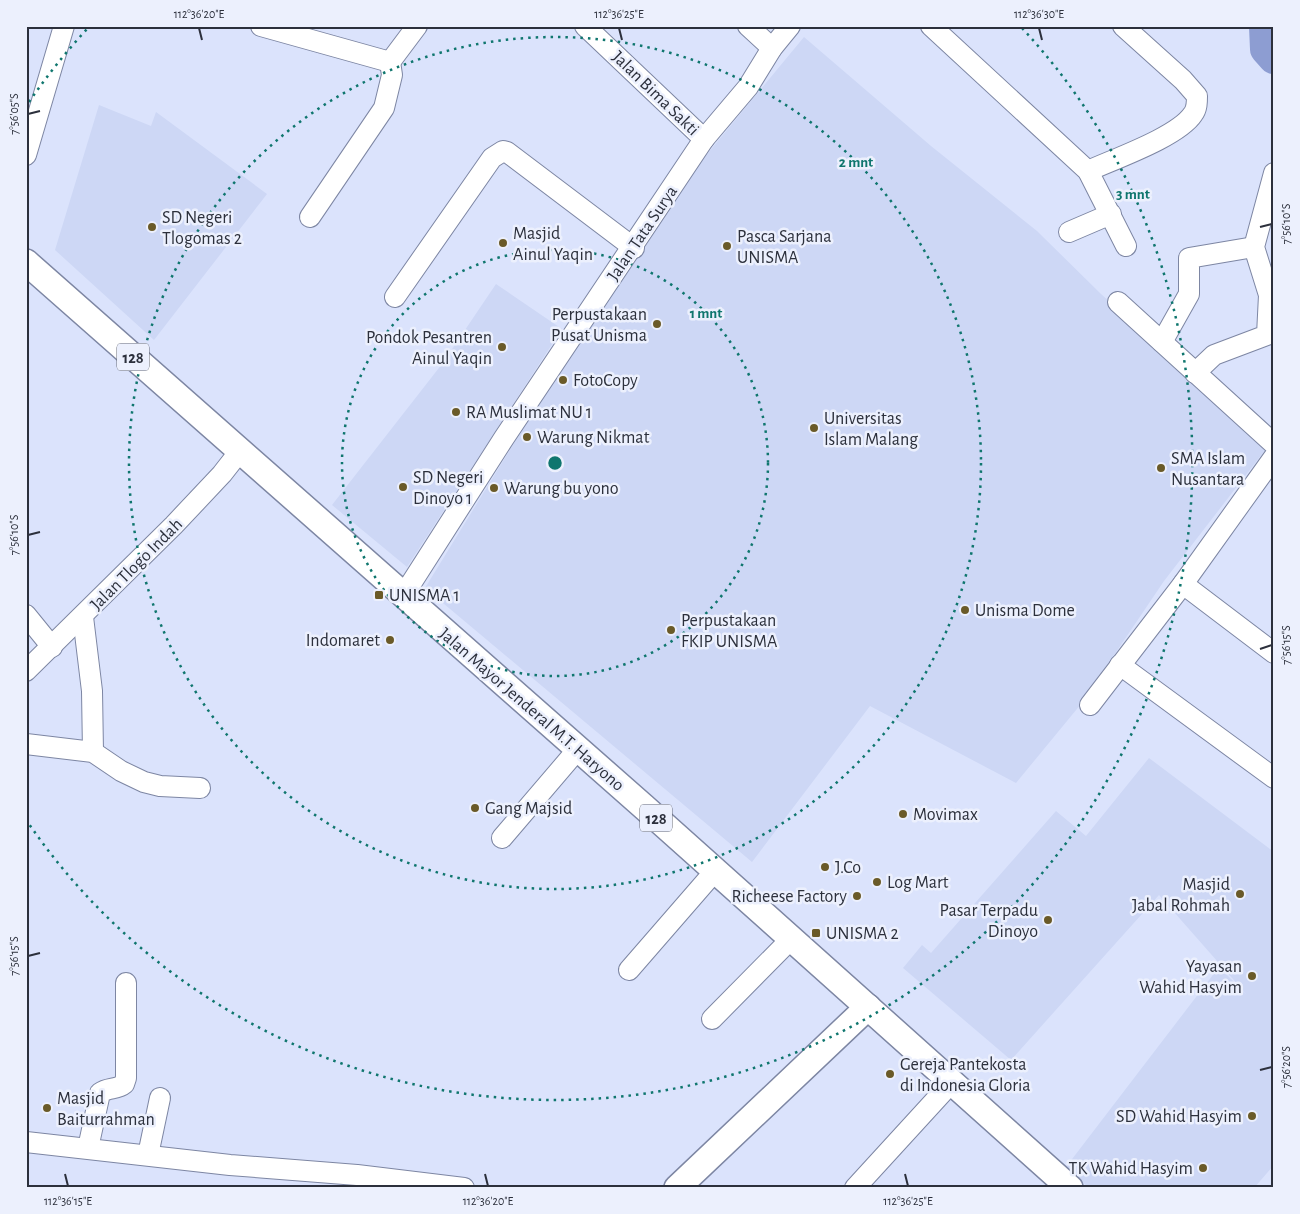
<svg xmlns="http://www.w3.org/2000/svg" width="1300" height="1214" font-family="'Alegreya Sans',sans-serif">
	<rect width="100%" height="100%" fill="#dbe3fc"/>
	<g fill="#cdd7f5">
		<path d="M 804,37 L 931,146 L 1037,231 L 1101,294 L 1269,445 L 1164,581 L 1081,704 L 1016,783 L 870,706 L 752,862 L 425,588 L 562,365 L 703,159 Z"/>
		<path d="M 99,105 L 151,126 L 156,112 L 267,194 L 154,340 L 55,250 Z"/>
		<path d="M 496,284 L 562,329 L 407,567 L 332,505 L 442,364 Z"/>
		<path d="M 1149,758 L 1274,852 L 1274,1165 L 1254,1188 L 1089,1188 L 1066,1167 L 1219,967 L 1247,995 L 1159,895 L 1011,1060 L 903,968 L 922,945 L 931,953 L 1056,811 L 1086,836 Z"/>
	</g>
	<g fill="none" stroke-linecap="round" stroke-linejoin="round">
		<path stroke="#8d9dd2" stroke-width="32" d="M 1265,26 L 1266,49 L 1274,58"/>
		<defs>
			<g id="minor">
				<path d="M 261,26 L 390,62"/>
				<path d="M 585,26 L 704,139"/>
				<path d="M 748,26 L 772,48"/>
				<path d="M 931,26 L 1088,171 L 1126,246"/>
				<path d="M 390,62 L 417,26"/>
				<path d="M 26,155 L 64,26"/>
				<path d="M 1088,171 C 1114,159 1178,137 1193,114 C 1197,109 1197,102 1197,96 L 1183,80 L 1123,26"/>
				<path d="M 310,217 L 384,108 L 392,75 L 390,62"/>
				<path d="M 1069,232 L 1111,214"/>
				<path d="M 395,297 L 492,158 L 503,151 L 507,152 L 634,248"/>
				<path d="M 1118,302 L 1274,444"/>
				<path d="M 1162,342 L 1189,294 L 1189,258 L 1254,247"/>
				<path d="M 1195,373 L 1214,355 L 1267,335 L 1269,295 L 1254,247 L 1274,173"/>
				<path d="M 1183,584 L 1274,653"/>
				<path d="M 403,596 L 504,438 L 704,139 L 748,87 L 772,48 L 790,26"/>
				<path d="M 26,615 L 52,647"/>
				<path d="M 83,617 L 92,691 L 93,752"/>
				<path d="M 1120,665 L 1274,778"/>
				<path d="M 26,671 L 174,525 L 222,474 L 240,451"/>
				<path d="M 1090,705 L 1183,584 L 1274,457"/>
				<path d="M 26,744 L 93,752 L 121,771 L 144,782 L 160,786 L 200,788"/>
				<path d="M 502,838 L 578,749"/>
				<path d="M 629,970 L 715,871"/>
				<path d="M 712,1019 L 790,940"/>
				<path d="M 26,1142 L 230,1165 L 357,1175 L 464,1188"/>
				<path d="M 88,1148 L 100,1093 C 108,1087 117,1090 124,1084 L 126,1078 L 126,983"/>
				<path d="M 148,1155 L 160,1098"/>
				<path d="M 855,1188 L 952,1082"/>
			</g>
			<g id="major">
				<path d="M 26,262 L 644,807 L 1070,1188"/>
				<path d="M 677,1188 L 868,1007"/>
			</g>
		</defs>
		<use href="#minor" stroke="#7d86a3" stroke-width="22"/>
		<use href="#major" stroke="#7d86a3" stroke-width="28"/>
		<use href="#minor" stroke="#fff" stroke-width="20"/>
		<use href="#major" stroke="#fff" stroke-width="25"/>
	</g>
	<path fill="none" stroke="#2c303c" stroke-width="2" d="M 199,28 L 202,40M 619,28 L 622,40M 1039,28 L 1042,40M 28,114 L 40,111M 1260,227 L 1272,224M 28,535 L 40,532M 1260,649 L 1272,645M 28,956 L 40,953M 1260,1070 L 1272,1067M 65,1174 L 68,1186M 485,1174 L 488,1186M 905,1174 L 908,1186"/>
	<g fill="none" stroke="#0f766e" stroke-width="2.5" stroke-dasharray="2.5 5">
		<circle cx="555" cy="463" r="213"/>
		<circle cx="555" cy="463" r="426"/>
		<path d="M29 102A638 638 0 0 1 88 28M1022 28A638 638 0 1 1 29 824"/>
	</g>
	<g fill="#6a5a28" stroke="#ecf0fd" stroke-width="2">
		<circle cx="152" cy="227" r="5"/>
		<circle cx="503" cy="243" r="5"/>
		<circle cx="727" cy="246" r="5"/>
		<circle cx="657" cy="324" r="5"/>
		<circle cx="502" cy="347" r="5"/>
		<circle cx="563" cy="380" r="5"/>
		<circle cx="456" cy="412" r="5"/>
		<circle cx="814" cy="428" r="5"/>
		<circle cx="527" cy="437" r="5"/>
		<circle cx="1161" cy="468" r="5"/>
		<circle cx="403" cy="487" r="5"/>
		<circle cx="494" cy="488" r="5"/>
		<rect x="374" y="590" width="10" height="10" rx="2.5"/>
		<circle cx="965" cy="610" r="5"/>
		<circle cx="671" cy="630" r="5"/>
		<circle cx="390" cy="640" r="5"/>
		<circle cx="475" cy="808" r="5"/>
		<circle cx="903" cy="814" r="5"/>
		<circle cx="825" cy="867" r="5"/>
		<circle cx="877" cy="882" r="5"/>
		<circle cx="1240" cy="894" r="5"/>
		<circle cx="857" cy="896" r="5"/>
		<circle cx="1048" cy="920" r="5"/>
		<rect x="811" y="928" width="10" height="10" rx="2.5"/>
		<circle cx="1252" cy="976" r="5"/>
		<circle cx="890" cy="1074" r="5"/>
		<circle cx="47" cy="1108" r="5"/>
		<circle cx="1252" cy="1116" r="5"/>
		<circle cx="1203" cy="1168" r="5"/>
	</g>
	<g text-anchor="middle" stroke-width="5" stroke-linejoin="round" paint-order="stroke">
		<g fill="#ecf0fd" stroke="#666a76" stroke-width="1">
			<rect x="117" y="343.5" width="32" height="27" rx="4"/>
			<rect x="640" y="804.5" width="32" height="27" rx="4"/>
		</g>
		<g font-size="16" font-weight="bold" fill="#2c303c">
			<text x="133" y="363">128</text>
			<text x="656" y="824">128</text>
		</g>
		<g font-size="18" fill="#2c303c" stroke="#ecf0fd">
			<text transform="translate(656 93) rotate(44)" y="6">Jalan Bima Sakti</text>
			<text transform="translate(642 233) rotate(-56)" y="6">Jalan Tata Surya</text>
			<text transform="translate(136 564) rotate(-45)" y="6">Jalan Tlogo Indah</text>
			<text transform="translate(532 709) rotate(41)" y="6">Jalan Mayor Jenderal M.T. Haryono</text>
		</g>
		<g font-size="18" fill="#2c303c" stroke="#ecf0fd" text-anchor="start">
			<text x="162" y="223">SD Negeri<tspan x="162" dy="21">Tlogomas 2</tspan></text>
			<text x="513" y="239">Masjid<tspan x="513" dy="21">Ainul Yaqin</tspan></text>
			<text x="737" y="242">Pasca Sarjana<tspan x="737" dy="21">UNISMA</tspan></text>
			<text x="647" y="320" text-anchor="end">Perpustakaan<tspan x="647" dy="21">Pusat Unisma</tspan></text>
			<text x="492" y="343" text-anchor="end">Pondok Pesantren<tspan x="492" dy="21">Ainul Yaqin</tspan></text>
			<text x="573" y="386">FotoCopy</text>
			<text x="466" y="418">RA Muslimat NU 1</text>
			<text x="824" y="424">Universitas<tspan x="824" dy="21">Islam Malang</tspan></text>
			<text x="537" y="443">Warung Nikmat</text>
			<text x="1171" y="464">SMA Islam<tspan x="1171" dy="21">Nusantara</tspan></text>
			<text x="413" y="483">SD Negeri<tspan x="413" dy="21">Dinoyo 1</tspan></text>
			<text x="504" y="494">Warung bu yono</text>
			<text x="389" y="601">UNISMA 1</text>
			<text x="975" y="616">Unisma Dome</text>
			<text x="681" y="626">Perpustakaan<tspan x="681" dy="21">FKIP UNISMA</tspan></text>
			<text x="380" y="646" text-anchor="end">Indomaret</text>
			<text x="485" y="814">Gang Majsid</text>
			<text x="913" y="820">Movimax</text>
			<text x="835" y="873">J.Co</text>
			<text x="887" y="888">Log Mart</text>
			<text x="1230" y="890" text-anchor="end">Masjid<tspan x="1230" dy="21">Jabal Rohmah</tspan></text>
			<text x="847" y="902" text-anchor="end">Richeese Factory</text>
			<text x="1038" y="916" text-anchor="end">Pasar Terpadu<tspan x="1038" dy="21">Dinoyo</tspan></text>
			<text x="826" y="939">UNISMA 2</text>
			<text x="1242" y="972" text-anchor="end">Yayasan<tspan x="1242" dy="21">Wahid Hasyim</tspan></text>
			<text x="900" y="1070">Gereja Pantekosta<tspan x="900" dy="21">di Indonesia Gloria</tspan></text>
			<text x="57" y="1104">Masjid<tspan x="57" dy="21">Baiturrahman</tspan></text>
			<text x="1242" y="1122" text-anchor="end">SD Wahid Hasyim</text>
			<text x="1193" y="1174" text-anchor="end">TK Wahid Hasyim</text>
		</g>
	</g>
	<circle cx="555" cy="463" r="8" fill="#0f766e" stroke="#ecf0fd" stroke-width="2.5"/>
	<g font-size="15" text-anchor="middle" font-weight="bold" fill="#0f766e" stroke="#ecf0fd" stroke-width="5" stroke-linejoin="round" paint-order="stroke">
		<text x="856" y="167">2 mnt</text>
		<text x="1133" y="199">3 mnt</text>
		<text x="706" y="318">1 mnt</text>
	</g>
	<rect width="1300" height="1214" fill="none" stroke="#ecf0fd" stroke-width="55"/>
	<rect x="28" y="28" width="1244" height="1158" fill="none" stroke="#2c303c" stroke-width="2"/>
	<g font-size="12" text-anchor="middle" fill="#2c303c">
		<text x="199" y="18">112°36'20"E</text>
		<text x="619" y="18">112°36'25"E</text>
		<text x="1039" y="18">112°36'30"E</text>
		<text transform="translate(14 114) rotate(-90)" y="4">7°56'05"S</text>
		<text transform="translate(1286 224) rotate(-90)" y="4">7°56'10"S</text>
		<text transform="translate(14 535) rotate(-90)" y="4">7°56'10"S</text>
		<text transform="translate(1286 645) rotate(-90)" y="4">7°56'15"S</text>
		<text transform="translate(14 956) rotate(-90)" y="4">7°56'15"S</text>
		<text transform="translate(1286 1067) rotate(-90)" y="4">7°56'20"S</text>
		<text x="68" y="1205">112°36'15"E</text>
		<text x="488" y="1205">112°36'20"E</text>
		<text x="908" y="1205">112°36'25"E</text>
	</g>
</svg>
